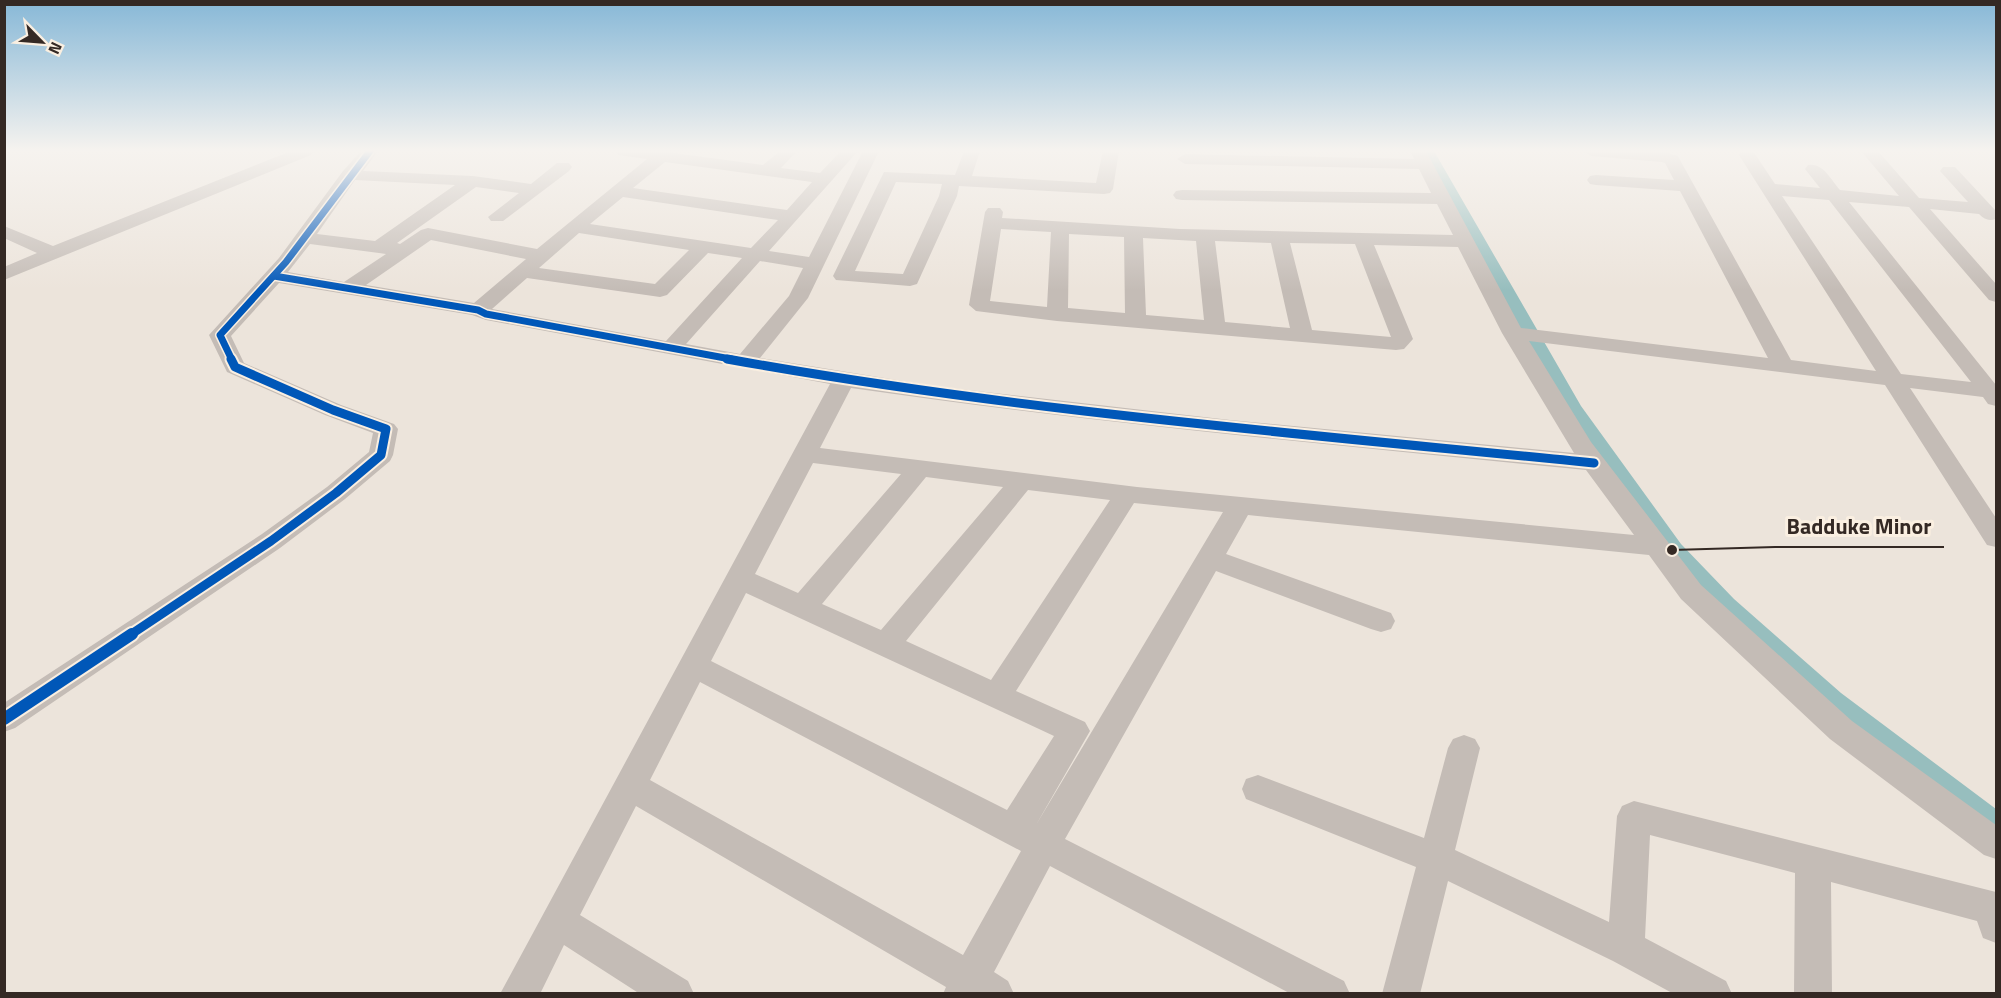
<svg xmlns="http://www.w3.org/2000/svg" width="2001" height="998" font-family="'Titillium Web',sans-serif">
	<rect width="100%" height="100%" fill="#ece4db"/>
	<g fill="none" stroke-linecap="round" stroke-linejoin="round">
		<path fill="#97bebe" fill-rule="evenodd" d="M 1418,151 L 1434,151 L 1581,406 L 1681,544 L 1734,599 L 1841,693 L 1996,809 L 1996,841 L 1985,837 L 1821,709 L 1716,613 L 1663,556 L 1560,407 Z"/>
		<g fill="#c4bcb6" fill-rule="evenodd">
			<path d="M 291,151 L 313,151 L 311,155 L 4,280 L 4,267 L 37,253 L 4,238 L 4,226 L 53,246 Z"/>
			<path d="M 361,151 L 378,151 L 363,171 L 473,176 L 531,184 L 557,163 L 569,163 L 572,167 L 569,171 L 503,221 L 491,221 L 488,217 L 519,193 L 476,187 L 397,243 L 400,244 L 421,230 L 428,228 L 537,249 L 647,159 L 618,155 L 616,151 L 659,151 L 763,165 L 780,151 L 797,151 L 781,168 L 820,173 L 841,151 L 858,151 L 769,251 L 809,257 L 863,151 L 879,151 L 808,298 L 760,358 L 934,386 L 1230,420 L 1574,453 L 1502,333 L 1458,247 L 1374,245 L 1413,339 L 1404,349 L 1396,350 L 1057,321 L 976,311 L 969,305 L 985,212 L 988,208 L 1000,208 L 1003,212 L 1002,218 L 1180,229 L 1453,235 L 1437,204 L 1182,200 L 1176,199 L 1173,195 L 1176,191 L 1182,190 L 1431,193 L 1419,169 L 1185,164 L 1177,159 L 1185,154 L 1414,159 L 1410,151 L 1426,151 L 1521,328 L 1768,358 L 1680,191 L 1596,185 L 1590,184 L 1587,180 L 1590,176 L 1596,175 L 1674,180 L 1665,163 L 1662,162 L 1591,156 L 1583,151 L 1665,152 L 1678,156 L 1680,160 L 1791,360 L 1876,371 L 1739,155 L 1741,151 L 1753,151 L 1775,184 L 1820,188 L 1805,169 L 1808,165 C 1823,162 1831,180 1840,190 L 1899,196 L 1861,151 L 1878,151 L 1919,198 L 1968,202 L 1940,171 L 1943,167 L 1955,167 L 1996,211 L 1996,219 C 1989,221 1985,220 1979,214 L 1930,209 L 1996,284 L 1996,302 L 1989,300 L 1909,207 L 1849,202 L 1996,385 L 1996,406 L 1988,404 L 1983,397 L 1910,388 L 1996,518 L 1996,547 L 1987,545 L 1885,385 L 1529,341 L 1591,442 L 1701,585 L 1852,721 L 1996,825 L 1996,859 L 1984,855 L 1830,739 L 1681,599 L 1649,555 L 1248,515 L 1226,554 L 1391,613 L 1395,621 L 1391,629 L 1381,632 L 1371,629 L 1216,571 L 1065,839 L 1344,981 L 1350,994 L 1291,994 L 1050,866 L 994,972 L 1008,981 L 1014,994 L 943,994 L 946,987 L 636,806 L 580,915 L 688,981 L 694,994 L 640,994 L 564,945 L 540,994 L 500,994 L 830,384 L 486,320 L 472,315 L 279,283 L 231,336 L 244,363 L 341,405 L 394,424 L 398,429 L 393,455 L 390,461 L 345,499 L 280,548 L 15,728 L 4,732 L 4,703 L 262,534 L 327,487 L 369,452 L 373,433 L 325,415 L 227,372 L 209,335 L 279,258 L 343,171 ZM 665,162 L 812,182 L 787,210 L 633,188 ZM 355,180 L 455,185 L 375,241 L 317,234 ZM 1782,196 L 1829,200 L 1971,382 L 1901,374 ZM 623,197 L 778,220 L 751,248 L 590,224 ZM 1001,229 L 1051,232 L 1047,307 L 990,301 ZM 579,233 L 689,250 L 655,284 L 539,268 ZM 1069,234 L 1124,237 L 1125,313 L 1068,308 ZM 1143,238 L 1196,241 L 1204,320 L 1146,315 ZM 431,240 L 526,259 L 474,303 L 366,285 ZM 1215,241 L 1271,243 L 1290,328 L 1225,322 ZM 1290,243 L 1355,244 L 1391,337 L 1312,330 ZM 310,244 L 379,253 L 386,254 L 344,282 L 288,272 ZM 708,253 L 742,258 L 666,341 L 492,309 L 527,278 L 660,297 L 667,295 ZM 760,261 L 803,268 L 789,296 L 740,354 L 686,344 ZM 851,388 C 1095,423 1341,446 1586,470 L 1634,535 L 1137,487 L 820,448 ZM 813,463 L 901,474 L 798,593 L 755,574 ZM 926,477 L 1003,487 L 881,630 L 822,604 ZM 1028,490 L 1110,500 L 991,680 L 906,641 ZM 1134,503 L 1223,512 L 1036,825 L 1090,731 L 1085,722 L 1016,691 ZM 746,593 L 1054,736 L 1007,810 L 711,661 ZM 700,682 L 1021,851 L 963,955 L 650,780 Z"/>
			<path d="M 964,151 L 980,151 L 972,176 L 1096,183 L 1103,151 L 1119,151 L 1113,189 L 1110,193 L 1104,194 L 959,186 L 957,196 L 917,284 L 910,286 L 836,280 L 833,276 L 884,172 L 955,175 ZM 896,182 L 942,184 L 939,196 L 903,274 L 855,271 Z"/>
			<path d="M 1464,735 L 1475,739 L 1480,748 L 1455,850 L 1609,922 L 1617,816 L 1622,806 L 1634,801 L 1996,892 L 1996,943 L 1983,938 L 1977,921 L 1831,882 L 1832,994 L 1794,994 L 1795,873 L 1650,835 L 1645,938 L 1726,981 L 1732,994 L 1674,994 L 1613,961 L 1448,881 L 1420,994 L 1382,994 L 1416,867 L 1246,799 L 1242,789 L 1246,779 L 1258,775 L 1424,838 L 1448,748 L 1453,739 Z"/>
		</g>
		<defs>
			<g id="cycleway-far2">
				<path d="M 274,276 L 478,310 L 486,314 L 736,360"/>
				<path d="M 232,360 L 220,335 L 286,262 L 370,151"/>
			</g>
			<g id="cycleway-far1">
				<path d="M 727,359 C 1014,411 1305,434 1594,463"/>
				<path d="M 130,635 L 271,541 L 336,493 L 381,455 L 386,429 L 333,410 L 235,367 L 231,359"/>
			</g>
			<path id="cycleway" d="M 4,719 L 132,634"/>
		</defs>
		<use href="#cycleway-far2" stroke="#faefe1" stroke-width="10"/>
		<use href="#cycleway-far1" stroke="#faefe1" stroke-width="13"/>
		<use href="#cycleway" stroke="#faefe1" stroke-width="16"/>
		<use href="#cycleway-far2" stroke="#0057b8" stroke-width="7"/>
		<use href="#cycleway-far1" stroke="#0057b8" stroke-width="9"/>
		<use href="#cycleway" stroke="#0057b8" stroke-width="12"/>
	</g>
	<linearGradient id="sky" x2="0" y2="1"><stop stop-color="#87b8d7"/><stop offset="0.52" stop-color="#f6f3ef"/><stop offset="1" stop-color="#f6f3ef" stop-opacity="0"/></linearGradient>
	<rect width="2001" height="290" fill="url(#sky)"/>
	<path fill="none" stroke="#342924" stroke-width="2" d="M1672 550L1775 547H1944"/>
	<circle fill="#342924" stroke="#faefe1" stroke-width="2" cx="1672" cy="550" r="6"/>
	<g font-size="22" text-anchor="middle" font-weight="bold" fill="#342924" stroke="#faefe1" stroke-width="6" stroke-linejoin="round" paint-order="stroke">
		<text x="1859" y="534">Badduke Minor</text>
	</g>
	<rect width="2001" height="998" fill="none" stroke="#342924" stroke-width="12"/>
	<g transform="translate(42 42) rotate(115)" stroke="#faefe1" stroke-width="4.5" paint-order="stroke">
	<path d="M0-4.5L10 22L0 15L-10 22Z" fill="#342924"/>
	<text y="-9" font-size="16" font-weight="bold" text-anchor="middle" fill="#342924">N</text>
	</g>
</svg>
